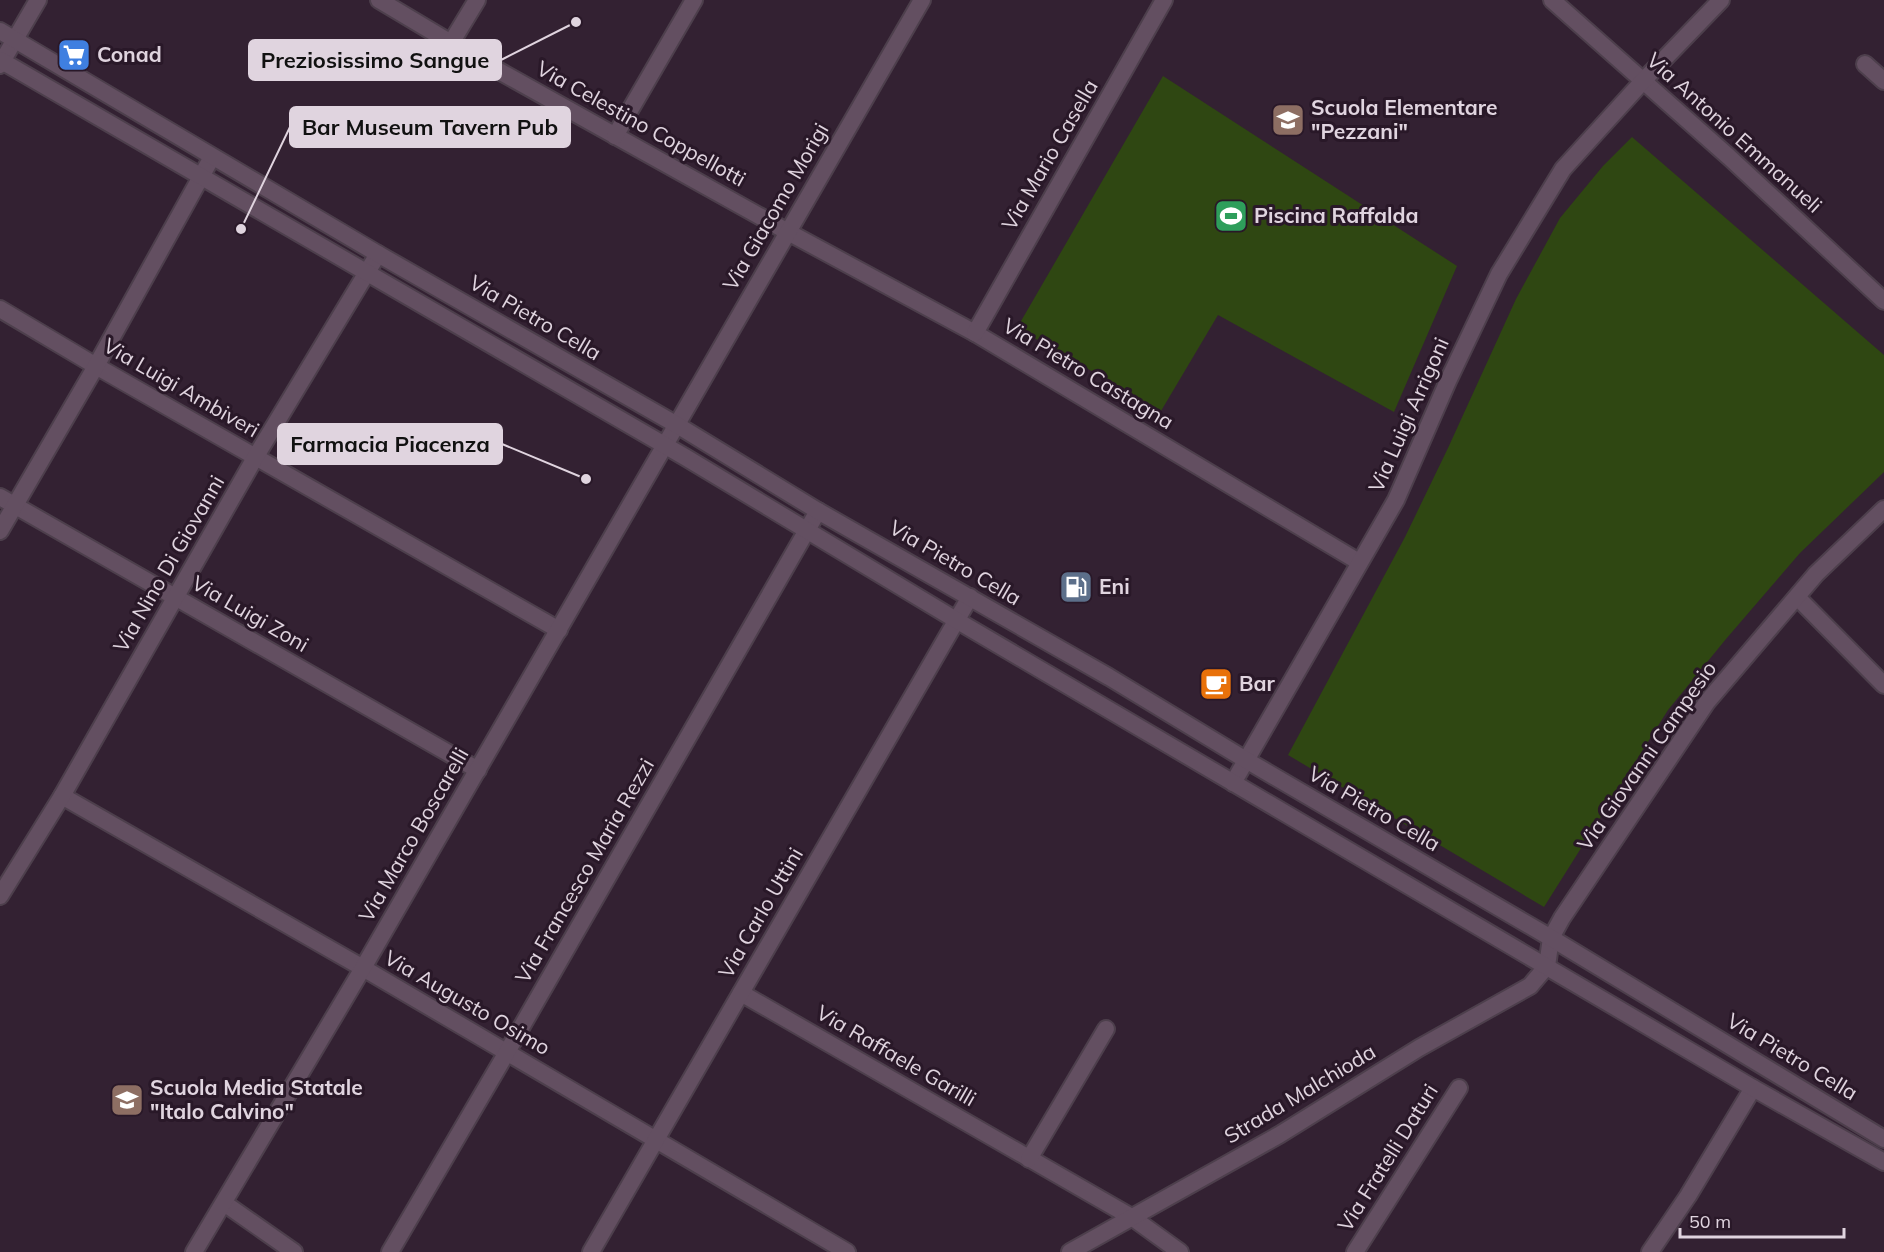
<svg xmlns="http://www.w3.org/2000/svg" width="1884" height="1252" font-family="Mulish,sans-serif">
	<rect width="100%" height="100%" fill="#332132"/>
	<g fill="#2f4712">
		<path d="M 1163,76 L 1457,266 L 1394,412 L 1218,315 L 1161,411 L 1017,328 Z"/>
		<path d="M 1632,137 L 1884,355 L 1884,472 L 1800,553 L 1726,639 L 1668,710 L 1544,907 L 1288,755 L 1405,537 L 1448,448 L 1516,299 L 1560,218 L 1603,166 Z"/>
	</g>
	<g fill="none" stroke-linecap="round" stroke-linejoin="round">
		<defs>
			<g id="minor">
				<path d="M 379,0 L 483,62 L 788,232 L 975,333 L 1359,562"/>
				<path d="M 1552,0 L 1729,157 L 1884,301"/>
				<path d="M 451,43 L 477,0"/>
				<path d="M 1865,64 L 1884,81"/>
				<path d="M 0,65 L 38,0"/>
				<path d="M 615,136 L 694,0"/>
				<path d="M 0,309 L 96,366 L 559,630"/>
				<path d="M 975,333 L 1164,0"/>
				<path d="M 0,497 L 478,770"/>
				<path d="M 0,531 L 96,366 L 212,157"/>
				<path d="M 1797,597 L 1884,685"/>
				<path d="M 1233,783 L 1396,500 L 1448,381 L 1499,274 L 1563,169 L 1643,81 L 1721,0"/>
				<path d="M 62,796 L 363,968 L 847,1252"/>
				<path d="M 0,896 L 62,796 L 256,456 L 378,254"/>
				<path d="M 741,993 L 1133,1218 L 1180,1252"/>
				<path d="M 1029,1159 L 1106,1029"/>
				<path d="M 224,1203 L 294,1252"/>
				<path d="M 194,1252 L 363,968 L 922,0"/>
				<path d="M 390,1252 L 507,1052 L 818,511"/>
				<path d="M 591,1252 L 970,597"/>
				<path d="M 1070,1252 L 1279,1135 L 1419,1048 L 1530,986 L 1547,966 L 1551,938 L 1562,918 L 1707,702 L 1816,574 L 1884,509"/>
				<path d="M 1355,1252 L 1459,1088"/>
				<path d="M 1650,1252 L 1688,1196 L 1753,1088"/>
			</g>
			<g id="secondary">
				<path d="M 0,31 L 378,254 L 677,425 L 818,511 L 1109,677 L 1246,760 L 1551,938 L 1884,1139"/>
				<path d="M 0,60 L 685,457 L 956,620 L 1753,1088 L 1884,1162"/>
			</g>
		</defs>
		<use href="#minor" stroke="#4d3f4c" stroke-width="20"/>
		<use href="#secondary" stroke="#4d3f4c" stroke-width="20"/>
		<use href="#minor" stroke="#634f61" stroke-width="16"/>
		<use href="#secondary" stroke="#634f61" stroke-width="16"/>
	</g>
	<defs>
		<symbol id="supermarket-square" viewBox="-11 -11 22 22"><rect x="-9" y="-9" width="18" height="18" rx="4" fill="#3f7fe0" stroke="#291828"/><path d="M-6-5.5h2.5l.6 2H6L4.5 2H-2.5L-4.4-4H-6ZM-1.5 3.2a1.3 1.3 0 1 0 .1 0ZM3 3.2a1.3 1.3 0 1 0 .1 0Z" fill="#fff"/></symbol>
		<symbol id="school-square" viewBox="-11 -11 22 22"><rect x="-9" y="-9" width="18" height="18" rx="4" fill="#8d6e63" stroke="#291828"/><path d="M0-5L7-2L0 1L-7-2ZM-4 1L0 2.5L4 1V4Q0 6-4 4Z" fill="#fff"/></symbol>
		<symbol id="stadium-square" viewBox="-11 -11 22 22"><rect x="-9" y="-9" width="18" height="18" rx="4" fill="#2e9e5b" stroke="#291828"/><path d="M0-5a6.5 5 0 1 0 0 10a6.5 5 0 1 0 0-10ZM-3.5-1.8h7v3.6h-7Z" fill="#fff"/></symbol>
		<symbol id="fuel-square" viewBox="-11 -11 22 22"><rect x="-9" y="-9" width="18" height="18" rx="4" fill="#5c6f8a" stroke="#291828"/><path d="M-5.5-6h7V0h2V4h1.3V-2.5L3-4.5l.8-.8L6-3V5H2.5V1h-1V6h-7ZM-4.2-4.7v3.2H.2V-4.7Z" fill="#fff"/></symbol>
		<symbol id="cafe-square" viewBox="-11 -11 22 22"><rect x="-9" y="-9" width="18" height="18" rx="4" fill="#e8710a" stroke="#291828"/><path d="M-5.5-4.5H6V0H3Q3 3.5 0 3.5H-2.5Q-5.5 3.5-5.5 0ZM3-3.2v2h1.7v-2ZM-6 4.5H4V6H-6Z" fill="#fff"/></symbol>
	</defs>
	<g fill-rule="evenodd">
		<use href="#supermarket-square" x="55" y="36" width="38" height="38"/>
		<use href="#school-square" x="1269" y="101" width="38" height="38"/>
		<use href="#stadium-square" x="1212" y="197" width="38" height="38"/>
		<use href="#fuel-square" x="1057" y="568" width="38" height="38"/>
		<use href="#cafe-square" x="1197" y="665" width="38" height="38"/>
		<use href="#school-square" x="108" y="1081" width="38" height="38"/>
	</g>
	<g text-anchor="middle" stroke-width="6" stroke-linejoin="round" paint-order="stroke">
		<g font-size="21" font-weight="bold" fill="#e0d4df" stroke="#291828" text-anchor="start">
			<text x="97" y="62">Conad</text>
			<text x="1311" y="115">Scuola Elementare<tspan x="1311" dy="24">"Pezzani"</tspan></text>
			<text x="1254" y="223">Piscina Raffalda</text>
			<text x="1099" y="594">Eni</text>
			<text x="1239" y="691">Bar</text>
			<text x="150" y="1095">Scuola Media Statale<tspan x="150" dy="24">"Italo Calvino"</tspan></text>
		</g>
		<g font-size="21" fill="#e0d4df" stroke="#291828">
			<text transform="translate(641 124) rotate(29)" y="7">Via Celestino Coppellotti</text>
			<text transform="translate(1734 133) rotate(42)" y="7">Via Antonio Emmanueli</text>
			<text transform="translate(1050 155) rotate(-60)" y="7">Via Mario Casella</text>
			<text transform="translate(776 207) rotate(-60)" y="7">Via Giacomo Morigi</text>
			<text transform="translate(535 318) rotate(30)" y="7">Via Pietro Cella</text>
			<text transform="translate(1088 374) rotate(31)" y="7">Via Pietro Castagna</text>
			<text transform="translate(181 388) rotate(30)" y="7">Via Luigi Ambiveri</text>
			<text transform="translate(1409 415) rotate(-66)" y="7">Via Luigi Arrigoni</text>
			<text transform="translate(955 563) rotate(30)" y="7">Via Pietro Cella</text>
			<text transform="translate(169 564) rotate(-60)" y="7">Via Nino Di Giovanni</text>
			<text transform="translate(250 614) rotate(30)" y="7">Via Luigi Zoni</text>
			<text transform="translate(1647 756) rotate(-55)" y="7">Via Giovanni Campesio</text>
			<text transform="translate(1374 809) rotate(30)" y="7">Via Pietro Cella</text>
			<text transform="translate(414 835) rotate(-60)" y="7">Via Marco Boscarelli</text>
			<text transform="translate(585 871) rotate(-60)" y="7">Via Francesco Maria Rezzi</text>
			<text transform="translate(761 913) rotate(-60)" y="7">Via Carlo Uttini</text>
			<text transform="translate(467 1003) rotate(30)" y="7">Via Augusto Osimo</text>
			<text transform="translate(896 1056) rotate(30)" y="7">Via Raffaele Garilli</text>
			<text transform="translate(1792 1057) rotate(31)" y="7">Via Pietro Cella</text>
			<text transform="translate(1300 1094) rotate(-31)" y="7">Strada Malchioda</text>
			<text transform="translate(1388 1158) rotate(-58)" y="7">Via Fratelli Daturi</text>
		</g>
	</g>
	<path fill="none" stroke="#e0d4df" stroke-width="2" d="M576 22L501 60M241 229L290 127M586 479L502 444"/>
	<g fill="#e0d4df" stroke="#291828" stroke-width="2">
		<circle cx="576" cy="22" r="6"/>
		<circle cx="241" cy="229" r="6"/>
		<circle cx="586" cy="479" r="6"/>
	</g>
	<g fill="#e0d4df" stroke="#e0d4df" stroke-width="2">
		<rect x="249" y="40" width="252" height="40" rx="6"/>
		<rect x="290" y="107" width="280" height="40" rx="6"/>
		<rect x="278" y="424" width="224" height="40" rx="6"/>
	</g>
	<g font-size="22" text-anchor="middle" font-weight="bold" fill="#111">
		<text x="375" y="68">Preziosissimo Sangue</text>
		<text x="430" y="135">Bar Museum Tavern Pub</text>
		<text x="390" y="452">Farmacia Piacenza</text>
	</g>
	<path d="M1680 1228v9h164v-9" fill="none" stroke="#e0d4df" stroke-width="3"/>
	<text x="1689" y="1228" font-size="18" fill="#e0d4df" stroke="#291828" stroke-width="4.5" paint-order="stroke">50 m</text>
</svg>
